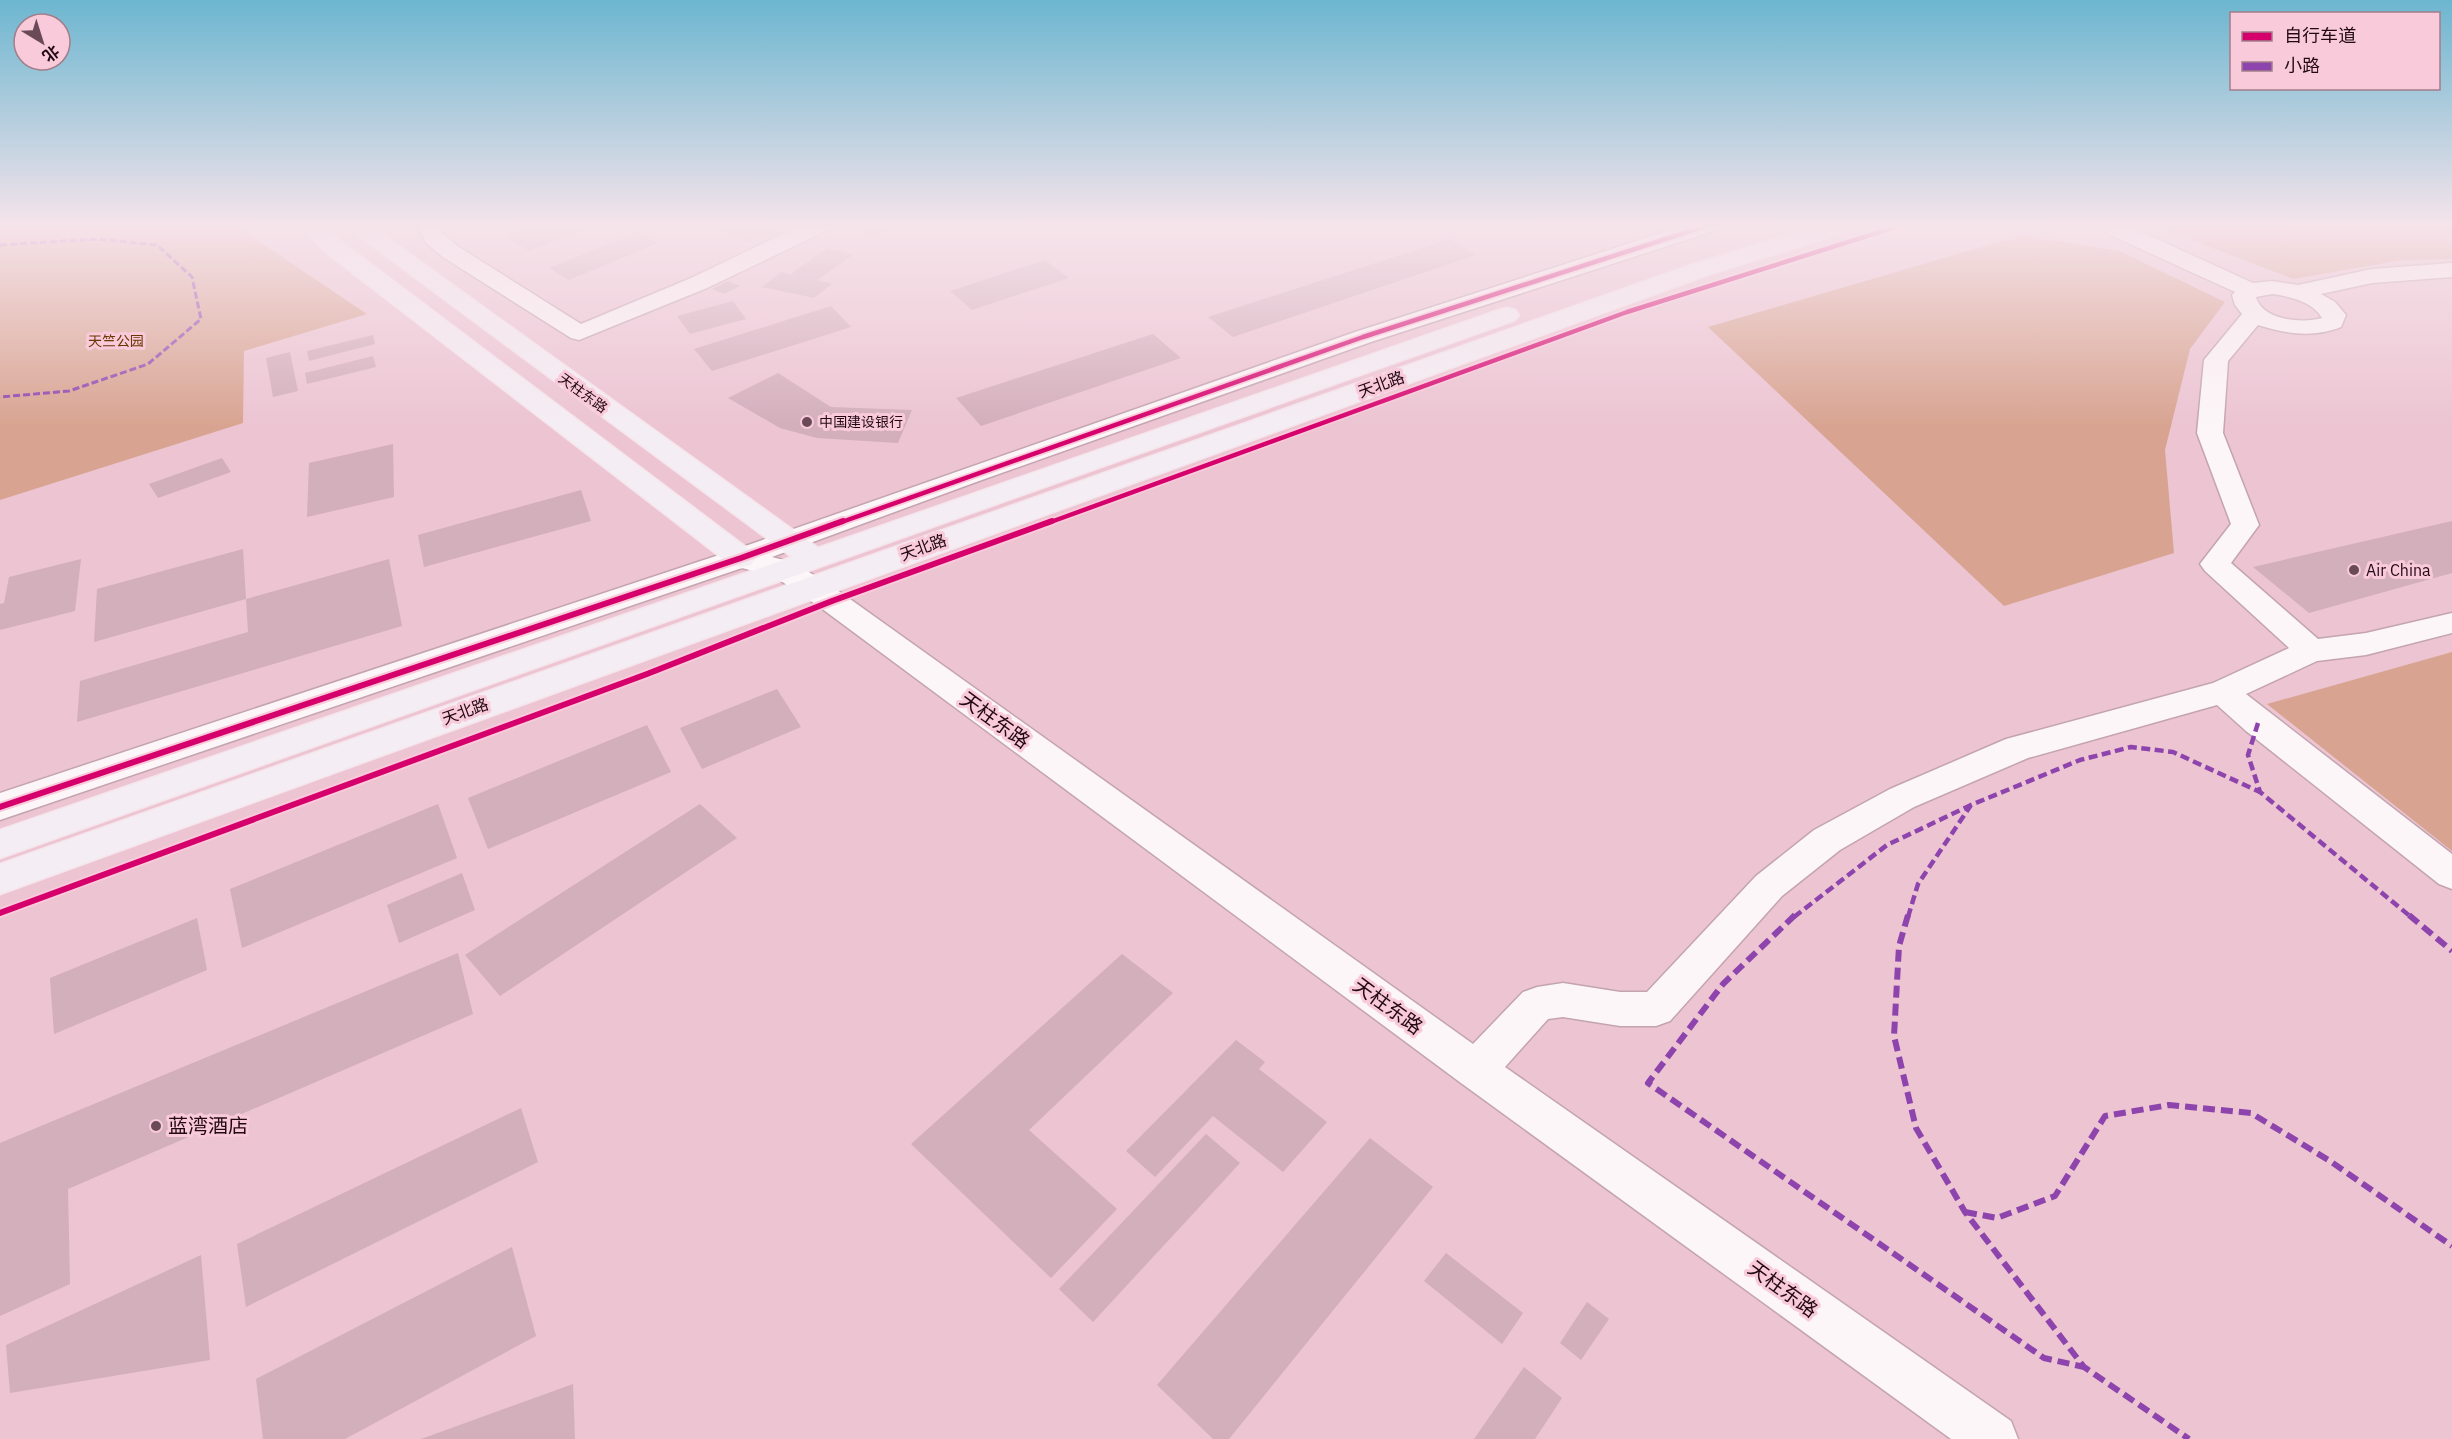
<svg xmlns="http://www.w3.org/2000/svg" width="2452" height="1439" font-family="'IBM Plex Sans','Noto Sans SC',sans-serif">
	<rect width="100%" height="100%" fill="#ecc4d2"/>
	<g fill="#d8a491">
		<path d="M 233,224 L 367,314 L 244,351 L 243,423 L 0,500 L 0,225 Z"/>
		<path d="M 2157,224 L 2452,224 L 2452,259 L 2402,260 L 2293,279 L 2158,227 Z"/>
		<path d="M 2023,235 L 2119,251 L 2225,302 L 2190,349 L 2165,450 L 2174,553 L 2004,606 L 1708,327 Z"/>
		<path d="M 2452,652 L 2452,851 L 2267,704 Z"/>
	</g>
	<g fill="#d3aebb">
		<path d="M 536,224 L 596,224 L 596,225 L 529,251 L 505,236 Z"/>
		<path d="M 736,224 L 789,224 L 748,242 L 724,230 Z"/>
		<path d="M 847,224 L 897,224 L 874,236 Z"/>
		<path d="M 638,232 L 658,243 L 569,280 L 549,268 Z"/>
		<path d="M 1450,239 L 1476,255 L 1233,337 L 1208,317 Z"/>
		<path d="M 827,248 L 853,255 L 817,280 L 832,284 L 814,298 L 762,287 L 781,272 L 800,277 L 791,274 Z"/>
		<path d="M 1045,260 L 1069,278 L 972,310 L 950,291 Z"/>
		<path d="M 728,281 L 740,286 L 724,294 L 712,289 Z"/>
		<path d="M 733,301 L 746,319 L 690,334 L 677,316 Z"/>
		<path d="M 831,306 L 851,327 L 712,371 L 694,349 Z"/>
		<path d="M 1153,334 L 1181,358 L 981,426 L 956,398 Z"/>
		<path d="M 373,335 L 375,344 L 309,361 L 307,351 Z"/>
		<path d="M 290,352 L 298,391 L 273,397 L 266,358 Z"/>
		<path d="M 373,356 L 376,367 L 307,384 L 305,373 Z"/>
		<path d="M 778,373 L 831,407 L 912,410 L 898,443 L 817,438 L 780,428 L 728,398 Z"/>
		<path d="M 393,444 L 394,497 L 307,517 L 309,463 Z"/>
		<path d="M 222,458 L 231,472 L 158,498 L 149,484 Z"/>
		<path d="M 581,490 L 591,521 L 424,567 L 418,535 Z"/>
		<path d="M 2452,521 L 2452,573 L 2309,613 L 2253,567 Z"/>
		<path d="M 243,549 L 246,599 L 94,642 L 97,589 Z"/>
		<path d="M 81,559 L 75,611 L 0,630 L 0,604 L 4,603 L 9,577 Z"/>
		<path d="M 389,559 L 402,626 L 77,722 L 80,681 L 248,632 L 246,599 Z"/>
		<path d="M 777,689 L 801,727 L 702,769 L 680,728 Z"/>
		<path d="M 647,725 L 671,772 L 488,849 L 468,798 Z"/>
		<path d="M 438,804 L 457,858 L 242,948 L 230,889 Z"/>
		<path d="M 700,804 L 737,838 L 500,996 L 465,955 Z"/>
		<path d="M 462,873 L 475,910 L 399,943 L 387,905 Z"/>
		<path d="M 197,918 L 207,970 L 54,1034 L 50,978 Z"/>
		<path d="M 458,953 L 473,1014 L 68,1189 L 70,1284 L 0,1316 L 0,1143 Z"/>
		<path d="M 1122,954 L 1173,993 L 1029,1130 L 1117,1209 L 1051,1278 L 911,1144 Z"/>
		<path d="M 1236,1040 L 1265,1062 L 1259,1069 L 1327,1122 L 1283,1172 L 1213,1116 L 1155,1177 L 1126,1151 Z"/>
		<path d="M 521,1108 L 538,1162 L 246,1307 L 237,1244 Z"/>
		<path d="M 1206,1134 L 1240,1163 L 1093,1322 L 1059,1289 Z"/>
		<path d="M 1370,1138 L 1433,1187 L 1229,1439 L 1213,1439 L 1157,1385 Z"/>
		<path d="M 512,1247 L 536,1336 L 345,1439 L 263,1439 L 256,1379 Z"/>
		<path d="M 1446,1253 L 1523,1313 L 1502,1344 L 1424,1281 Z"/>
		<path d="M 201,1255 L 210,1360 L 10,1393 L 6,1345 Z"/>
		<path d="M 1587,1302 L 1609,1319 L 1581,1360 L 1560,1343 Z"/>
		<path d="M 1524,1367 L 1562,1398 L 1535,1439 L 1474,1439 Z"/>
		<path d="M 573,1384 L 575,1439 L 421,1439 Z"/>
	</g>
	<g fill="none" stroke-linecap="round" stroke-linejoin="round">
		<defs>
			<g id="minor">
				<path d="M 416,224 L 437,224 L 443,234 L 459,247 L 581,324 L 691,278 L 804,224 L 832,224 L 830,229 L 707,288 L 579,340 L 571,338 L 443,257 L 426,243 Z"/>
				<path d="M 1689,224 L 1722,224 L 1720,229 L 1371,342 L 979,481 L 772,557 L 795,563 L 843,594 L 1473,1044 L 1523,992 L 1537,987 L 1563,983 L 1620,992 L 1647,992 L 1756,876 L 1814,830 L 1890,789 L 2006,739 L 2213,683 L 2289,648 L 2205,571 L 2200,564 L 2231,524 L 2197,433 L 2204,360 L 2242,314 L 2235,305 L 2232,295 L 2235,292 L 2106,233 L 2103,228 L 2106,224 L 2124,224 L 2253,283 L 2272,281 L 2298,285 L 2372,269 L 2452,263 L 2452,277 L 2372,283 L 2321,294 L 2335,302 L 2346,315 L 2341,327 C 2313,338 2287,334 2258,325 L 2228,361 L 2223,433 L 2259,525 L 2231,563 L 2318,639 L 2366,633 L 2452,613 L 2452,633 L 2366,655 L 2317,661 L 2246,694 L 2452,854 L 2452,889 L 2439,884 L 2246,731 L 2217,705 L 2028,758 L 1914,807 L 1840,850 L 1782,896 L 1670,1021 L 1656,1026 L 1620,1026 L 1563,1017 L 1548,1019 L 1505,1067 L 2011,1421 L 2018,1439 L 1951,1439 L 1461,1083 L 821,608 L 775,577 L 742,568 L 0,820 L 0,793 L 731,551 L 1355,332 ZM 2272,294 C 2289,296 2314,302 2322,318 C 2302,324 2262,320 2256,297 Z"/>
			</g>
			<g id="major">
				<path d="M 299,224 L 322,224 L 343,243 L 751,551 L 756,558 L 751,565 L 741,567 L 731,565 L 327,253 Z"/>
				<path d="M 343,224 L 368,224 L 818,548 L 1499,310 L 1507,308 L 1515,310 L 1519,315 L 1515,320 L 0,858 L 0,830 L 792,557 Z"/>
				<path d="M 1824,224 L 1858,224 L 1856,229 L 1710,274 L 0,894 L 0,864 L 1694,264 Z"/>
			</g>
		</defs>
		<use href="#minor" stroke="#c3a4af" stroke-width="3"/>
		<use href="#major" stroke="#f6e4eb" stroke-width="3"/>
		<use href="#minor" fill="#fcf6f8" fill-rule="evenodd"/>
		<use href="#major" fill="#f4edf3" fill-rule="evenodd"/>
		<path stroke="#8e44ad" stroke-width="3" stroke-dasharray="7 3" stroke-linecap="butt" d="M 0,245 L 97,239 L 157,245 L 192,277 L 201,319 L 148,364 L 69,391 L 0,397"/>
		<g stroke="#8e44ad" stroke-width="4.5" stroke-dasharray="9 4.5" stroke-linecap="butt">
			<path d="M 2258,723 L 2248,755 L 2260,792 L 2411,917"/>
			<path d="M 1794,917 L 1887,845 L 1971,805"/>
			<path d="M 1908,917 L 1918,884 L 1971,805 L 2080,760 L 2131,747 L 2173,752 L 2260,792"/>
		</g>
		<g stroke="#8e44ad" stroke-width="6" stroke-dasharray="12 6" stroke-linecap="butt">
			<path d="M 1795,915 L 1723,984 L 1648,1083 L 2044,1358 L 2084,1367"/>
			<path d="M 1908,915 L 1899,946 L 1894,1036 L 1916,1128 L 1965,1212 L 2084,1367 L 2189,1439"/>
			<path d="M 2409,915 L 2452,951"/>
			<path d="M 1965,1212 L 1997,1218 L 2055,1196 L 2105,1116 L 2169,1105 L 2251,1113 L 2330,1161 L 2452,1246"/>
		</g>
		<defs>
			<g id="cycleway-far1">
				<path d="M 839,523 L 1363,337 L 1712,224"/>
				<path d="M 1048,523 L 1627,312 L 1905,224"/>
			</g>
			<g id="cycleway">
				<path d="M 0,807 L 741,558 L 843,521"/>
				<path d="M 0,913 L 647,674 L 832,601 L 1052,521"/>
			</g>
		</defs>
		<use href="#cycleway-far1" stroke="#f9cad9" stroke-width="8"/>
		<use href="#cycleway" stroke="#f9cad9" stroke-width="10"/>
		<use href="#cycleway-far1" stroke="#d6006c" stroke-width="4.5"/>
		<use href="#cycleway" stroke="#d6006c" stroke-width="6"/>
	</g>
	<linearGradient id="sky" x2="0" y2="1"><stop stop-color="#6cb6d0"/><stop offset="0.53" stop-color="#f6e4eb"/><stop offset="1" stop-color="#f6e4eb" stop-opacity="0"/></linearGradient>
	<rect width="2452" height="426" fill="url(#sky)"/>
	<g fill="#694a56" stroke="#f9cad9" stroke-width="2">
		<circle cx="807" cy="422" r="6"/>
		<circle cx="2354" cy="570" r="6"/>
		<circle cx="156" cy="1126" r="6"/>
	</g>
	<g text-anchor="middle" stroke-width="6" stroke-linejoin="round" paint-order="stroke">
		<g font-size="14" fill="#6a3602" stroke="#f9cad9">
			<text x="116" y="346">天竺公园</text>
		</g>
		<g font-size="14" fill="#230914" stroke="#f9cad9">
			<text transform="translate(583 393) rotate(36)" y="5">天柱东路</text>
		</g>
		<g font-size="14" fill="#230914" stroke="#f9cad9" text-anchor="start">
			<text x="819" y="427">中国建设银行</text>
		</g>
		<g font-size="16" fill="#230914" stroke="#f9cad9">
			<text transform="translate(1381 384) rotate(-20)" y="6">天北路</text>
			<text transform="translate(923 547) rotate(-20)" y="6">天北路</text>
			<text transform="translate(465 711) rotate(-20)" y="6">天北路</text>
		</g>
		<g font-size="16" fill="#230914" stroke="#f9cad9" text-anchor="start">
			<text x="2366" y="576">Air China</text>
		</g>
		<g font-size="20" fill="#230914" stroke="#f9cad9">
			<text transform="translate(995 720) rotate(36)" y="7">天柱东路</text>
			<text transform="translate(1388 1006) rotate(36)" y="7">天柱东路</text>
			<text transform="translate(1783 1289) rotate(36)" y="7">天柱东路</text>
		</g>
		<g font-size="20" fill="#230914" stroke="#f9cad9" text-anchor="start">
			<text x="168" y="1133">蓝湾酒店</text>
		</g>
	</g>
	<rect x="2230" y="12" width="210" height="78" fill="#f9cad9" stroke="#a37d8a" stroke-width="1.5"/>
	<rect x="2242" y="32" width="30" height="9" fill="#d6006c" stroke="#a37d8a" stroke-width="1.5"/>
	<text x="2284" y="42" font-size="18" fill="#230914">自行车道</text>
	<rect x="2242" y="62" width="30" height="9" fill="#8e44ad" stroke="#a37d8a" stroke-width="1.5"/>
	<text x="2284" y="72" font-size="18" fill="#230914">小路</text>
	<g transform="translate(42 42) rotate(142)"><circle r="28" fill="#f9cad9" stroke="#a37d8a" stroke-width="1.5"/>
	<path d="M0-4.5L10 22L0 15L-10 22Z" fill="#694a56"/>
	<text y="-9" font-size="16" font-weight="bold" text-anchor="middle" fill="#230914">北</text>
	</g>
</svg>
